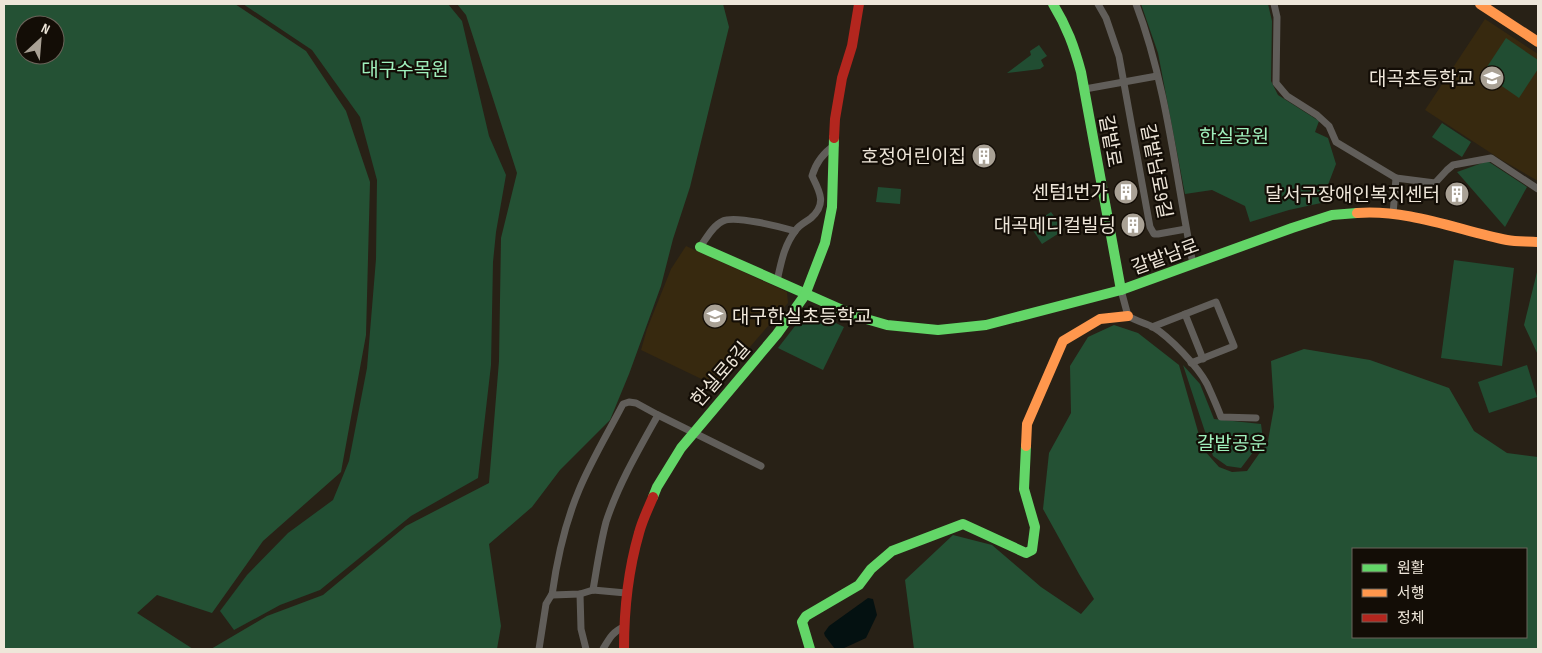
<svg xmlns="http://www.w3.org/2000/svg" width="1542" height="653" font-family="'Sofia Sans Condensed','Noto Sans KR',sans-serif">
	<rect width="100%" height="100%" fill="#282116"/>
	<g fill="#37290f">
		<path d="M 1485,19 L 1538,54 L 1538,181 L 1500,159 L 1425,110 Z"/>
		<path d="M 686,246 L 787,292 L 788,303 L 716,386 L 641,350 L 647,329 L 671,269 Z"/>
	</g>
	<g fill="#214d32">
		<path d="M 243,4 L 448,4 L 462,21 L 489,136 L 506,175 L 496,232 L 493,262 L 491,365 L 478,478 L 411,516 L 320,590 L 280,605 L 234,630 L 220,611 L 247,575 L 288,533 L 333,500 L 349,461 L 367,368 L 376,259 L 377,180 L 360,117 L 312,50 Z"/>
		<path d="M 1141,4 L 1268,4 L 1272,21 L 1271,81 L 1278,95 L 1319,121 L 1315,132 L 1328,138 L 1336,164 L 1321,203 L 1289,210 L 1250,222 L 1245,206 L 1212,190 L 1185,194 L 1158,53 Z"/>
		<path d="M 1506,38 L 1538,60 L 1538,69 L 1519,98 L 1483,73 Z"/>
		<path d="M 1039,45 L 1047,56 L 1041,60 L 1044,66 L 1040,69 L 1007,73 L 1031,55 L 1030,51 Z"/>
		<path d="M 1442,123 L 1471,142 L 1462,157 L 1432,137 Z"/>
		<path d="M 1485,162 L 1489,162 L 1527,187 L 1505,227 L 1457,172 Z"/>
		<path d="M 878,187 L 901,189 L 900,204 L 876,202 Z"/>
		<path d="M 1051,212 L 1064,230 L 1042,244 L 1030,226 Z"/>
		<path d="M 1454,260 L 1514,268 L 1502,366 L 1441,358 Z"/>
		<path d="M 811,311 L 844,327 L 823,370 L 778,348 L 802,317 Z"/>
		<path d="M 1183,365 L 1200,384 L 1214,419 L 1261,424 L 1263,439 L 1241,468 L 1227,466 L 1213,456 Z"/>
		<path d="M 1527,365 L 1537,397 L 1489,413 L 1478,382 Z"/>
	</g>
	<g fill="#245134" fill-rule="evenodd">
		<path d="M 4,4 L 235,4 L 306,51 L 346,111 L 370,182 L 366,335 L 341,472 L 263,541 L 212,613 L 157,595 L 137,613 L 193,649 L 4,649 ZM 25,25 L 55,25 L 55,55 L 25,55 Z"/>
		<path d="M 457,4 L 723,4 L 729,27 L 690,187 L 673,239 L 661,286 L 629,374 L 610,420 L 560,470 L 532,507 L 489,544 L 501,626 L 497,649 L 211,649 L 267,616 L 323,595 L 406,526 L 489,483 L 499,361 L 501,238 L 517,173 L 466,15 Z"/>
		<path d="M 1538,268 L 1538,355 L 1524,325 Z"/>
		<path d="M 1114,325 L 1138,333 L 1179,365 L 1203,449 L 1219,467 L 1232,472 L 1247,471 L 1268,441 L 1274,407 L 1271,361 L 1304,349 L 1370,360 L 1449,388 L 1474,431 L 1507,453 L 1538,457 L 1538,649 L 914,649 L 905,580 L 953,535 L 992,545 L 1041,587 L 1081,614 L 1094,599 L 1079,574 L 1043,509 L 1049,453 L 1071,413 L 1070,366 L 1088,337 ZM 1353,549 L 1526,549 L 1526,637 L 1353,637 Z"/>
	</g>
	<path fill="#041111" d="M 868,598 L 873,599 L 877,615 L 866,638 L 842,649 L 835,649 L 825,636 L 824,633 L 829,626 Z"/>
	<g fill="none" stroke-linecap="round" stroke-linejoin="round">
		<g stroke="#615e5a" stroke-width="7">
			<path d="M 1098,4 L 1106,18 L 1119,56 L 1150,227 L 1154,234 L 1158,234 L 1186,229"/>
			<path d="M 1136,4 C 1167,85 1176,179 1193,264"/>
			<path d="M 1274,4 L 1277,17 L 1276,83 L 1287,96 L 1317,115 L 1329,126 L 1336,142 L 1396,178 L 1435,183 L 1447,170 L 1453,165 L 1491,158 L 1538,189"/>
			<path d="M 1085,89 L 1157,76"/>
			<path d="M 1393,214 L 1396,178"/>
			<path d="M 700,247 C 706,239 713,225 723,221 C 735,215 781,227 795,231"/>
			<path d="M 777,281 C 781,263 784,245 796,230 C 799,225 806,222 811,218 C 827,204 820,192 812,176 C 816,162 823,153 835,145"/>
			<path d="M 1121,290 L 1128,316 C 1136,321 1145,323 1153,327 C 1170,337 1198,367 1207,384 C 1212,395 1217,406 1221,417 L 1256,418"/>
			<path d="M 1185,314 L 1203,359"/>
			<path d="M 1152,327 L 1216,302 L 1234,346 L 1191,363"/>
			<path d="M 593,590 C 597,567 600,545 606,522 C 618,485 639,449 658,415"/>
			<path d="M 626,593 L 593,590 L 580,594 L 552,595 C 557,559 565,523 579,490 C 591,461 608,433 623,404 L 629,402 L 636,403 L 658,415 L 761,466"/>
			<path d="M 580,594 L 581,629 L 586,649"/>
			<path d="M 539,649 L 546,604 L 552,594"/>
			<path d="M 603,649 C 609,639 613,631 624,627"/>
		</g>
		<g stroke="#63d668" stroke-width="10">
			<path d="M 1053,4 C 1067,27 1074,46 1081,72 L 1121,290"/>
			<path d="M 700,247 L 856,316 L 887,325 L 938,330 L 986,325 L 1121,290 L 1292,228 L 1332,215 L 1357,213"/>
			<path d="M 653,497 L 657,487 L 681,448 L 777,334 L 805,295 L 825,243 L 832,207 L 834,138"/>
			<path d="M 810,649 L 802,622 L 806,616 L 859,585 L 871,569 L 892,551 L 963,524 L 1026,553 L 1032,550 L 1035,527 L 1024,489 L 1026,446"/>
		</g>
		<g stroke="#ff974d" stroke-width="10">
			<path d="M 1480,4 L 1538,42"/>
			<path d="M 1357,213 C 1408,209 1458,230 1507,240 C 1517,242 1528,241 1538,242"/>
			<path d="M 1026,446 L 1027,424 L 1063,341 L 1100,319 L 1128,316"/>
		</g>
		<g stroke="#b3261e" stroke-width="10">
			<path d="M 834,138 L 835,119 L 842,78 L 852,46 L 859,4"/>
			<path d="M 624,649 C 624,610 628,571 639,533 C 642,521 648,509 653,497"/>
		</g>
	</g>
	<defs>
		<symbol id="school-disc" viewBox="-11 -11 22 22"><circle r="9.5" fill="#a9a195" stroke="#130d06"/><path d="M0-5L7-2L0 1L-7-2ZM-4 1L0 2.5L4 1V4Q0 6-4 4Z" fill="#fff"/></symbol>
		<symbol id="building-disc" viewBox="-11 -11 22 22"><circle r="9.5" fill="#a9a195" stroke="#130d06"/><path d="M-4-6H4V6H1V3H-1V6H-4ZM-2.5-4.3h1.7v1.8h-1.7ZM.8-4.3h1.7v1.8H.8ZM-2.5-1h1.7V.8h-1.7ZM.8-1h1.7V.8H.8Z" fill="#fff"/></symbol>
	</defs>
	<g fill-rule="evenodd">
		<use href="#school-disc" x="1478" y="64" width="28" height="28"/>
		<use href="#building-disc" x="970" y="142" width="28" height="28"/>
		<use href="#building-disc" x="1112" y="178" width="28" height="28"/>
		<use href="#building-disc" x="1443" y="180" width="28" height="28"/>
		<use href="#building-disc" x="1119" y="211" width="28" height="28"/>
		<use href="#school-disc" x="701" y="302" width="28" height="28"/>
	</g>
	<g text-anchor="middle" stroke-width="4.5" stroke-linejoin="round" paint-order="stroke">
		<g font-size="19" fill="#9ff0bc" stroke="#130d06">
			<text x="405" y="76">대구수목원</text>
			<text x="1234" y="143">한실공원</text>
			<text x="1232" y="450">갈밭공운</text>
		</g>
		<g font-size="19" fill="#eee6d9" stroke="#130d06" text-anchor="end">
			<text x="1474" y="85">대곡초등학교</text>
			<text x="966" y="163">호정어린이집</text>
			<text x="1108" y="199">센텀1번가</text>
			<text x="1440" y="201">달서구장애인복지센터</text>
			<text x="1116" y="232">대곡메디컬빌딩</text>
			<text x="732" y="323" text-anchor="start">대구한실초등학교</text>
		</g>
		<g font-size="19" fill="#eee6d9" stroke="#130d06">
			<text transform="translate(1111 141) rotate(80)" y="7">갈밭로</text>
			<text transform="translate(1157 171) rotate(79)" y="7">갈밭남로9길</text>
			<text transform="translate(1165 256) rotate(-20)" y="7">갈밭남로</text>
			<text transform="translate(720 374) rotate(-49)" y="7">한실로6길</text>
		</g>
	</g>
	<rect width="1542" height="653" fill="none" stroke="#eee6d9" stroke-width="10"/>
	<rect x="1352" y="548" width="175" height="90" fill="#130d06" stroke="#6b645a"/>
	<rect x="1362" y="564" width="25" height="8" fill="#63d668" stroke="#6b645a"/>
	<text x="1397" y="573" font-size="15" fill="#eee6d9">원활</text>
	<rect x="1362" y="589" width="25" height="8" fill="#ff974d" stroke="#6b645a"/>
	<text x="1397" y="598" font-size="15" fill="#eee6d9">서행</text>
	<rect x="1362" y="614" width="25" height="8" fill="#b3261e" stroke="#6b645a"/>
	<text x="1397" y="623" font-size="15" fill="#eee6d9">정체</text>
	<g transform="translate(40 40) rotate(26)"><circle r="24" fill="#130d06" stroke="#6b645a"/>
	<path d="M0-4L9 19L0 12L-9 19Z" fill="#a9a195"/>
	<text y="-8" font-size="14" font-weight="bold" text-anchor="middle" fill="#eee6d9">N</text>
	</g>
</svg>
